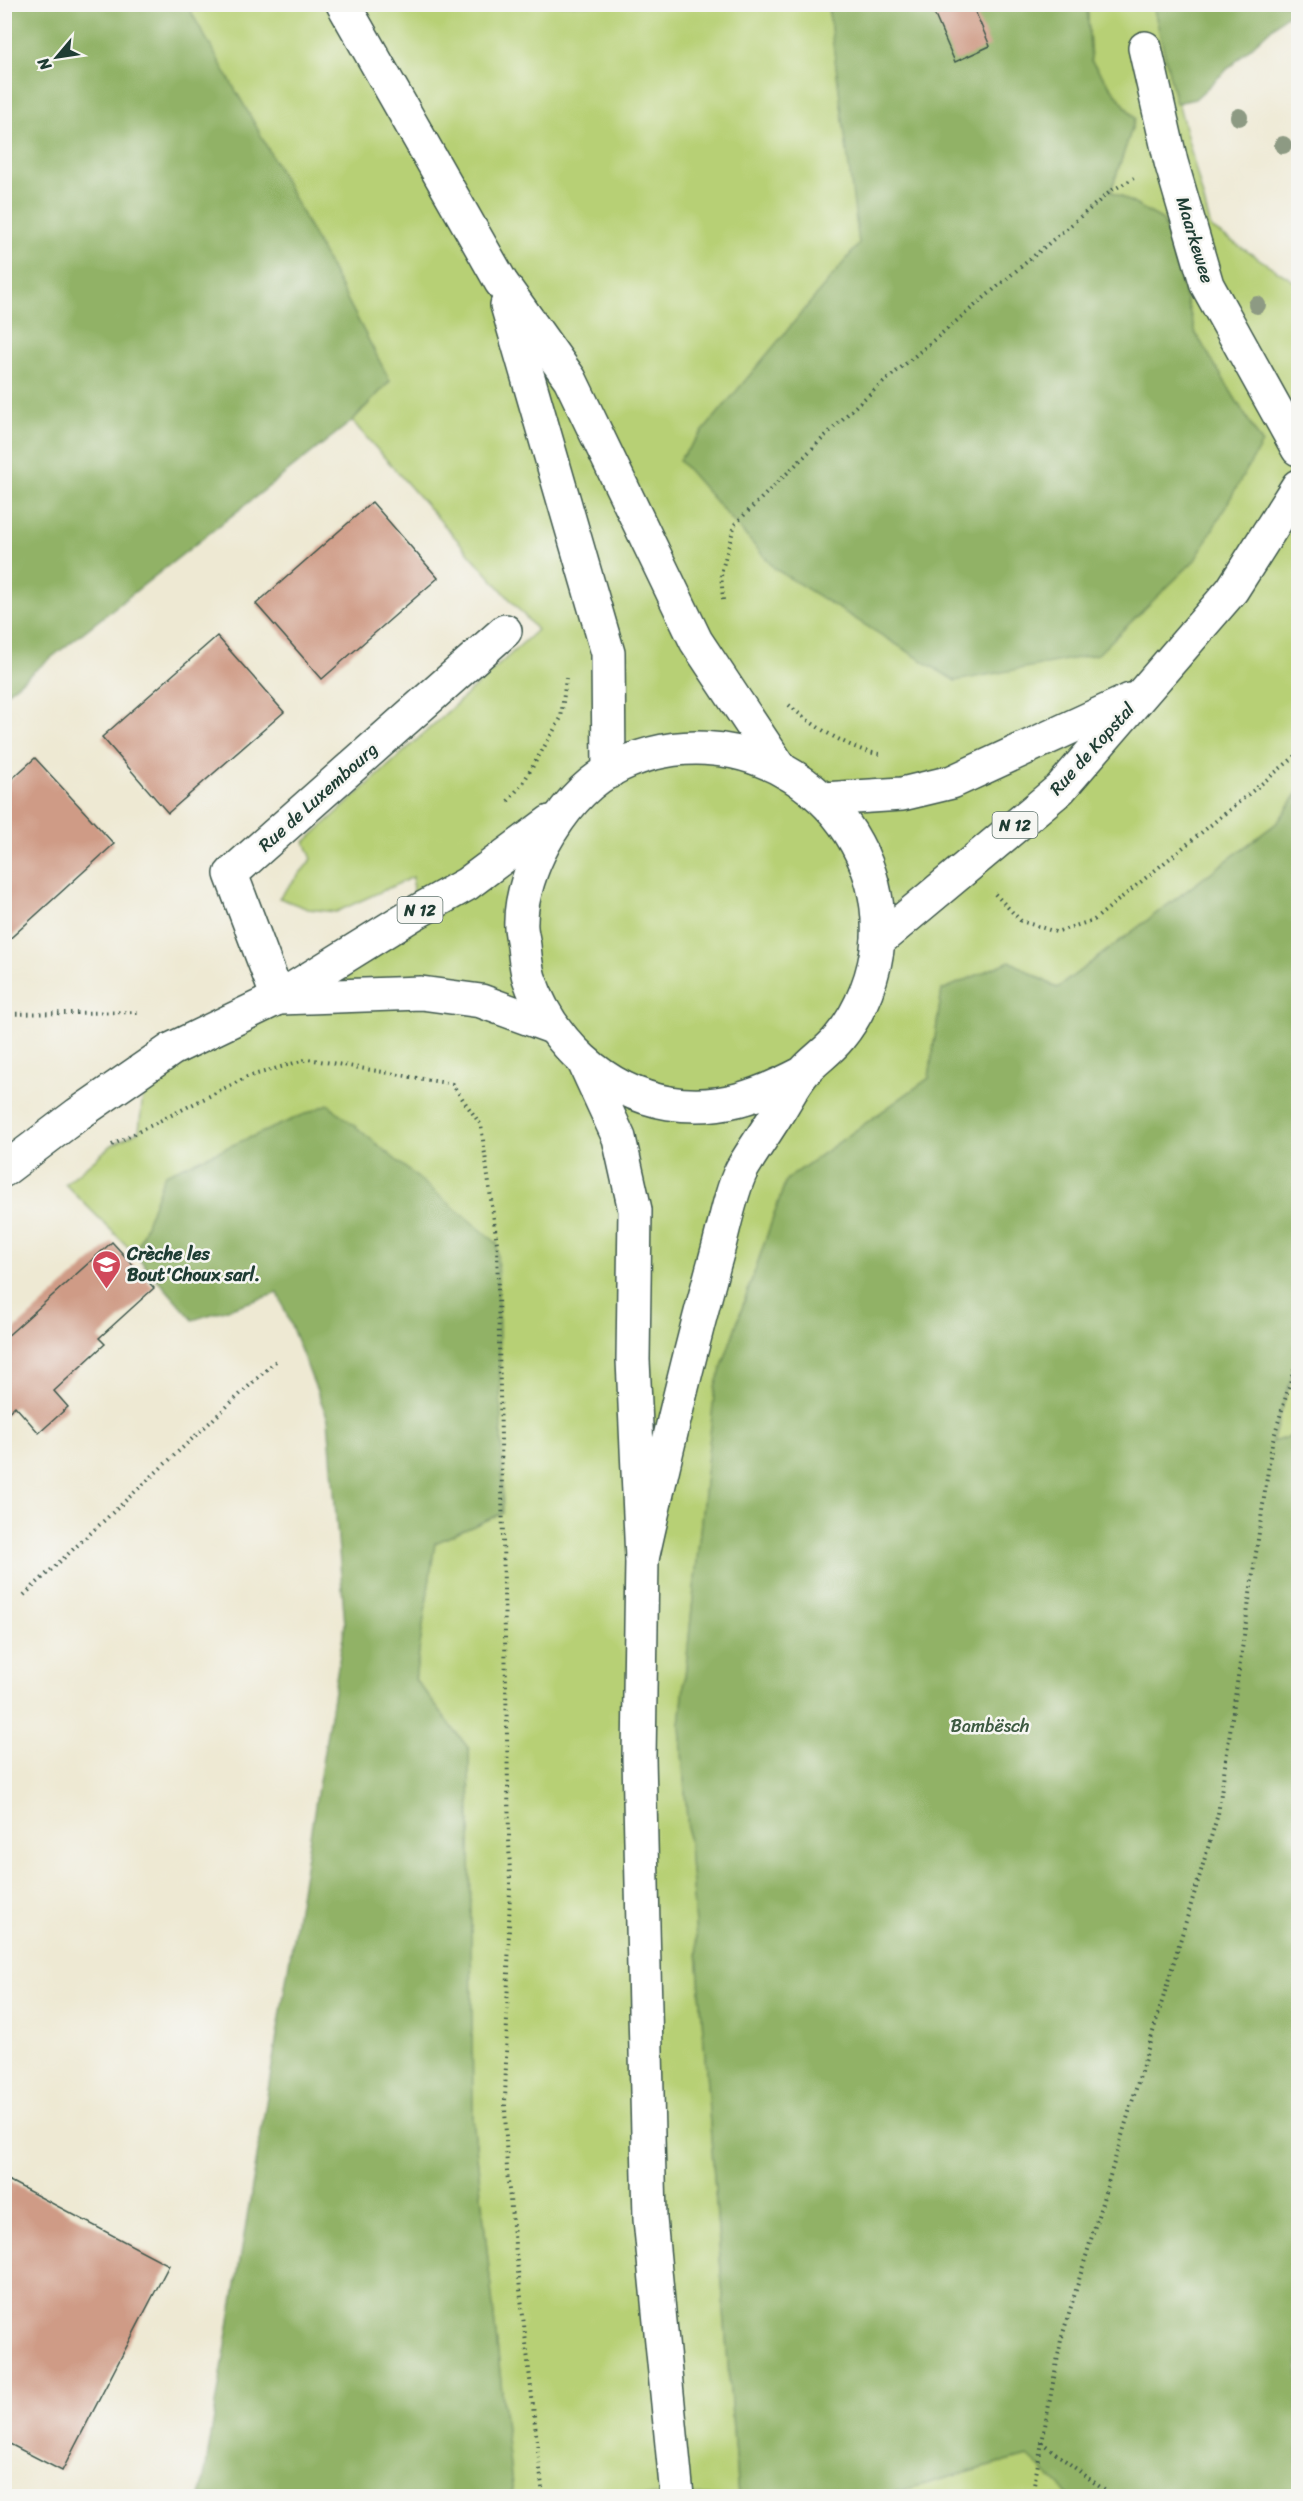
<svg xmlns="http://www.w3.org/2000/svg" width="1303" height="2501" font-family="Sriracha,sans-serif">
	<rect width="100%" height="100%" fill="#f6f6f2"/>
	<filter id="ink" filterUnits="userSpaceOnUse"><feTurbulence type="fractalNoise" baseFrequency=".0167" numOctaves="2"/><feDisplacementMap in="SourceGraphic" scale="12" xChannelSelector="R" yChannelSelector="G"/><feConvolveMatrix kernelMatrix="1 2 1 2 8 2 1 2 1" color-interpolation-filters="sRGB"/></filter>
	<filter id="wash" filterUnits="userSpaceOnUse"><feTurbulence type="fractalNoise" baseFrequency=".008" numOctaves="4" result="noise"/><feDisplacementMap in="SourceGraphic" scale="24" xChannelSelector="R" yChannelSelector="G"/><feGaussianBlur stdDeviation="1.35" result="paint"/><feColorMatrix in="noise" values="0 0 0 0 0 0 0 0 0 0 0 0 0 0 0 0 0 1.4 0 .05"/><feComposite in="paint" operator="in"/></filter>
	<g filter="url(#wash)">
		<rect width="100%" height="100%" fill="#eee9d3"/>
		<g fill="#b7d074" stroke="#6b8654" stroke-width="1.5">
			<path d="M 187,5 L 828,5 L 860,244 L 679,460 L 1262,443 L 1196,334 L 1163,220 L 1111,191 L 1135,119 L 1091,61 L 1087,5 L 1153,5 L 1211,228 L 1298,284 L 1298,793 L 1278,822 L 1057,988 L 1010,961 L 942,990 L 929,1078 L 786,1180 L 715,1387 L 680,1725 L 738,2496 L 513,2496 L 473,2118 L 469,1749 L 415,1679 L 435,1543 L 503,1513 L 165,1174 L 135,1254 L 65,1184 L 112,1145 L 139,1131 L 146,1067 L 412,914 L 413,877 L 336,912 L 308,909 L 279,898 L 312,859 L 305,842 L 537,630 L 352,421 L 390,381 L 257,128 Z"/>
			<path d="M 1298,1356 L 1298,1434 L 1272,1443 Z"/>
			<path d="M 1028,2456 L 1071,2496 L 881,2496 Z"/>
		</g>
		<g fill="#91b266" stroke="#58784d" stroke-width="1.5">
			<path d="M 5,4 L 187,5 L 257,128 L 390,381 L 352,421 L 5,694 Z"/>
			<path d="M 1298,4 L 1298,11 L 1285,16 L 1195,99 L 1176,103 L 1153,5 Z"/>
			<path d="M 828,5 L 1087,5 L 1091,61 L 1135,119 L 1111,191 L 1163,220 L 1196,334 L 1262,443 L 1195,560 L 1098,654 L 955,681 L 775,569 L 679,460 L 859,244 Z"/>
			<path d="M 1298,793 L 1298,1356 L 1272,1442 L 1298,1434 L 1298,2496 L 1071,2496 L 1027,2456 L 881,2496 L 738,2496 L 680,1725 L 715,1387 L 786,1180 L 929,1078 L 942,990 L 1010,961 L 1057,988 L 1278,822 Z"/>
			<path d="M 328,1104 L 497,1243 L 503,1513 L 435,1543 L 415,1679 L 469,1749 L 473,2118 L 513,2496 L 201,2496 L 345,1624 L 328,1419 L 278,1293 L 193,1320 L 135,1254 L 165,1174 Z"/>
		</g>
		<g id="blocks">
			<g fill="#cf9b86">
				<path d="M 930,4 L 972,4 L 990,46 L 955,62 Z"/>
				<path d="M 372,502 L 438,578 L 322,679 L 256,604 Z"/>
				<path d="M 217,636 L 284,712 L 168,813 L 102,737 Z"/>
				<path d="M 35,758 L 114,844 L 4,944 L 4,786 Z"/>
				<path d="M 112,1242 L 154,1288 L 99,1338 L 105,1344 L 54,1391 L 68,1407 L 39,1433 L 15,1406 L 4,1416 L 4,1339 Z"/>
				<path d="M 4,2178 L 169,2265 L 62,2471 L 4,2441 Z"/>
			</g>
		</g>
	</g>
	<g filter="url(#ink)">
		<use href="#blocks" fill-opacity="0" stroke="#3e574c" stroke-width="1.5"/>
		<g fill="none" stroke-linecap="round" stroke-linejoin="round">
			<defs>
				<g id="minor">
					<path d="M 1145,48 L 1171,162 L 1207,285 L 1298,449"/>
					<path d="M 278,998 L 231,874 L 505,631"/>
				</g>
				<g id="major">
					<path d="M 343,4 L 501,282 L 570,379 L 696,641 L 779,766"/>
					<path d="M 507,305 L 608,653 L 609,772"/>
					<path d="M 824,799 L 902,794 L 952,782 L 1130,700"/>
					<path d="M 878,941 L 1060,789 L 1232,590 L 1298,486"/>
					<path d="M 280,998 L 421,993 L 481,1001 L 552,1027"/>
					<path d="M 585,1064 L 619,1138 L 635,1210 L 633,1360 L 642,1559 L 639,1758 L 650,2219 L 677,2496"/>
					<path d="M 4,1170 L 78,1114 L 172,1049 L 278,998 L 413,914 L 467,884 L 550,822"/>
					<path d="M 642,1559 C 664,1460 687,1362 714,1264 C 722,1238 730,1192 742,1169 C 753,1150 766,1132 777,1114 C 786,1100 794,1084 804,1072 C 814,1060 829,1051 839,1038 C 861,1012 876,973 878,939 C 885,798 734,702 609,771 C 580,788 560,814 544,843 C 532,865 521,896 521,921 C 520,929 523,938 524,946 C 525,956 526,968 529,978 C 550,1040 604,1092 669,1103 C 720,1111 759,1096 803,1073"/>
				</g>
			</defs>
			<use href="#minor" stroke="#3e574c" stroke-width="36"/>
			<use href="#major" stroke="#3e574c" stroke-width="36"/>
			<g stroke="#3e574c" stroke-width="4" stroke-dasharray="1.5 4.5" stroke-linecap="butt">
				<path d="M 723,600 L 721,573 L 735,524 L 859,403 L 1111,191 L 1134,178"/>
				<path d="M 789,705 C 810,724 850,750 879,754"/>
				<path d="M 508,801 L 523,783 L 561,718 L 566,678"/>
				<path d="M 995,894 L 1021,921 L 1056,932 L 1094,920 L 1298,754"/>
				<path d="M 4,1014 L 140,1012"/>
				<path d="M 112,1145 L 247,1077 L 308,1059 L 452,1084 L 481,1125 L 497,1243 L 510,1884 L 505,2105 L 507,2172 L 543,2496"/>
				<path d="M 24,1595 L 278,1359"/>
				<path d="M 1041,2442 L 1112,2496"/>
				<path d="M 1032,2496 L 1061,2340 L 1218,1814 L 1272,1443 L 1298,1356"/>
			</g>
			<use href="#minor" stroke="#fff" stroke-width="33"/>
			<use href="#major" stroke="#fff" stroke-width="33"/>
		</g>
		<g fill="#8d9a83">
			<circle cx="1239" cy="117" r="9"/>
			<circle cx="1283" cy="145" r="9"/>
			<circle cx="1257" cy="305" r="9"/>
		</g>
	</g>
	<defs>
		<symbol id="school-pin" viewBox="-11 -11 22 30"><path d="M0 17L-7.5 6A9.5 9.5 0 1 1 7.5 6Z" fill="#d1495b" stroke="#f6f6f2"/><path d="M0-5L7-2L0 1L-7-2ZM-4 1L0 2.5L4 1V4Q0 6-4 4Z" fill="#fff"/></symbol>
	</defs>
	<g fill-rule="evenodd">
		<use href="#school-pin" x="90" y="1248" width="33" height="45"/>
	</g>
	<g text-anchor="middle" stroke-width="5" stroke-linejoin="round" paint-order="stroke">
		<g fill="#f6f6f2" stroke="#60746d" stroke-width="1.5">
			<rect x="992.5" y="812" width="45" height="26" rx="4.5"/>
			<rect x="397.5" y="897" width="45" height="26" rx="4.5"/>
		</g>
		<g font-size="16" font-weight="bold" fill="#1f3d34">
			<text x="1015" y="831">N 12</text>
			<text x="420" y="916">N 12</text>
		</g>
		<g font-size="18" fill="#1f3d34" stroke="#f6f6f2">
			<text transform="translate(1195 240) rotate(73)" y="6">Maarkewee</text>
			<text transform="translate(1092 749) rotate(-48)" y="6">Rue de Kopstal</text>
			<text transform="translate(318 797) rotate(-42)" y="6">Rue de Luxembourg</text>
		</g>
		<g font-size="18" font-weight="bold" fill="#1f3d34" stroke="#f6f6f2" text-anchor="start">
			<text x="127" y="1260">Crèche les<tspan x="127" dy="21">Bout'Choux sarl.</tspan></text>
		</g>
		<g font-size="18" fill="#3d5a41" stroke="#f6f6f2">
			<text x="990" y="1732">Bambësch</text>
		</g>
	</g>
	<rect width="1303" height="2501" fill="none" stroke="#f6f6f2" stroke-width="24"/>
	<g transform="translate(57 57) rotate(241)" stroke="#f6f6f2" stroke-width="4.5" paint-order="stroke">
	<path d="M0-4.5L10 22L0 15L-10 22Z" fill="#1f3d34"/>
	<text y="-9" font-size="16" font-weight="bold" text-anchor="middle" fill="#1f3d34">N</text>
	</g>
</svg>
